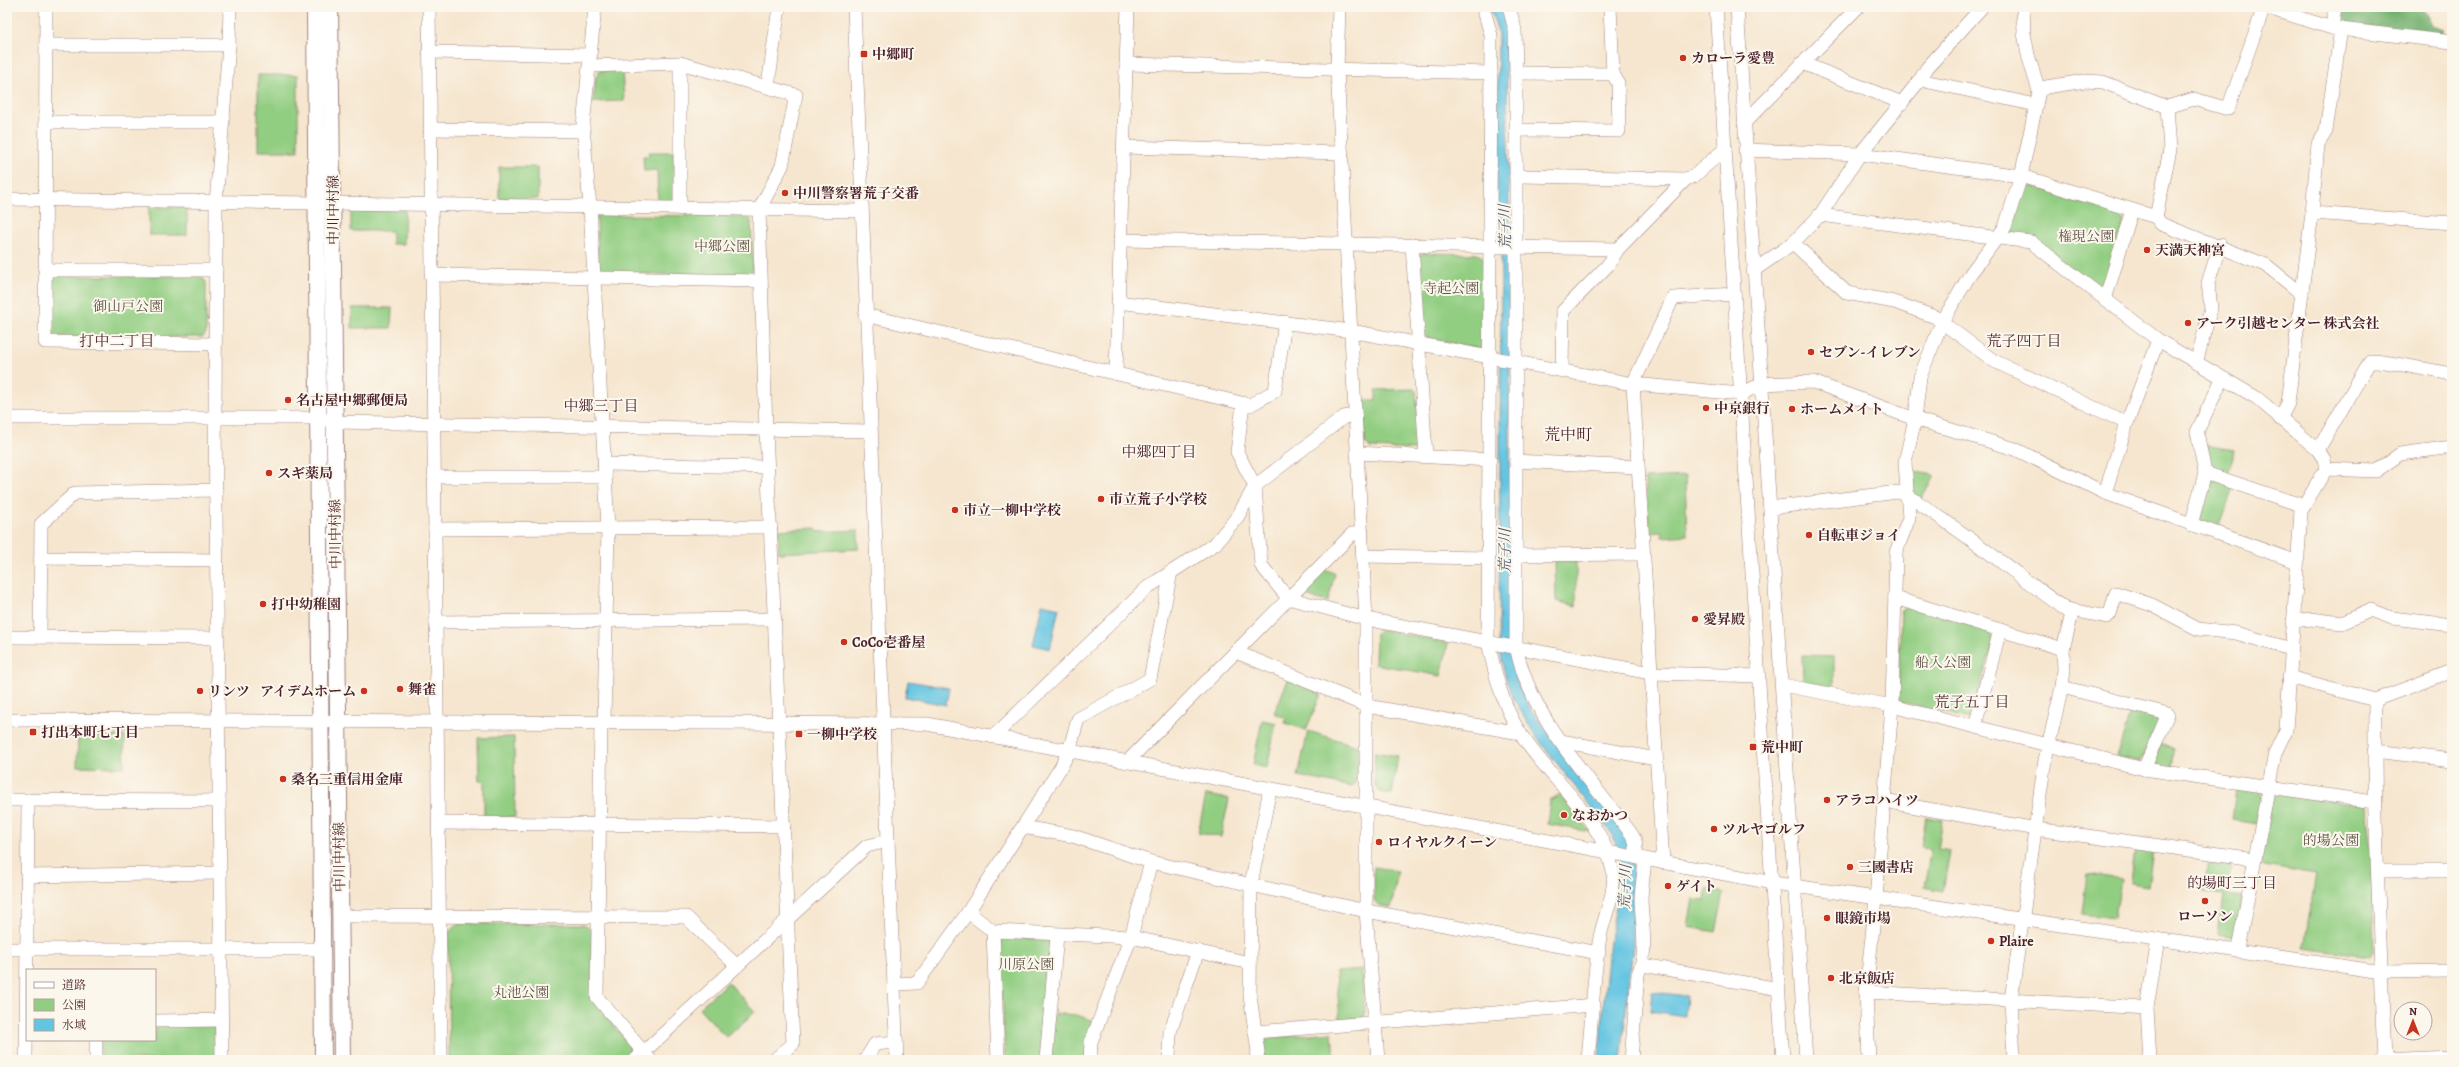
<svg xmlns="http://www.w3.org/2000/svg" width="2459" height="1067" font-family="Alegreya,'Noto Serif JP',serif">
	<rect width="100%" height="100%" fill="#fbf7ec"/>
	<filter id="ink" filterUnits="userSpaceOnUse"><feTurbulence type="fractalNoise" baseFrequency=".025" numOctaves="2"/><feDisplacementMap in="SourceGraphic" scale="8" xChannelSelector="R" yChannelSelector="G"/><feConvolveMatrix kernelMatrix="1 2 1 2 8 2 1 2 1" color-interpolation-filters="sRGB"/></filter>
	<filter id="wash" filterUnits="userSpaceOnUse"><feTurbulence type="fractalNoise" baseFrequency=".012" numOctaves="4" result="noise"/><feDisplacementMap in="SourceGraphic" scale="16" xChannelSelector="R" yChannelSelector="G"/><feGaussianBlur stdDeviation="0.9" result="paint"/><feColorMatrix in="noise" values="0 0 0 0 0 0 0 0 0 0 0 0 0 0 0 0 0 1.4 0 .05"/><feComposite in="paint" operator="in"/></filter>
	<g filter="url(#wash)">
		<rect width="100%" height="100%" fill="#f6e6cf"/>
		<g fill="#92ce82" stroke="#6e7656">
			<path d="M 622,70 L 624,101 L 593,102 L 596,77 L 600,71 Z"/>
			<rect x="258" y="75" width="40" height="76"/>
			<path d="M 649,152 L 674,152 L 674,199 L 671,202 L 658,202 L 657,170 L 644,171 L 643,156 L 649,156 Z"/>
			<path d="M 499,167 L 538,167 L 538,199 L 499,198 Z"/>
			<path d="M 2030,185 L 2119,211 L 2125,221 L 2106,283 L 2096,287 L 2012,234 L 2009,229 L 2024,187 Z"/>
			<rect x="149" y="207" width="38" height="28"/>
			<path d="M 351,210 L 405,210 L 404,244 L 392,244 L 392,231 L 351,231 Z"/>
			<path d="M 597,215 L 747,216 L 751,220 L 753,271 L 750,276 L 604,273 L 598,269 Z"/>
			<path d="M 1423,253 L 1477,254 L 1484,258 L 1484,345 L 1480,349 L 1424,338 L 1416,257 Z"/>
			<path d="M 55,276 L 201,276 L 206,282 L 206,333 L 203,337 L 54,337 L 51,333 L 51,281 Z"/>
			<path d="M 352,308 L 392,308 L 391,328 L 352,328 Z"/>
			<path d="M 1416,389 L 1419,444 L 1415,450 L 1370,448 L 1365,442 L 1363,400 L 1376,400 L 1376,390 Z"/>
			<path d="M 2205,445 L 2235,450 L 2227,476 C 2207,469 2208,465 2205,445 Z"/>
			<path d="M 1910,471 L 1934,475 L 1921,499 C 1910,493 1910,483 1910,471 Z"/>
			<path d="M 1685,476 L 1687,535 L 1662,537 L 1662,532 L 1649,533 L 1645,478 Z"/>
			<path d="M 2213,479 L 2234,486 L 2218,528 L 2201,522 L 2199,515 L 2208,482 Z"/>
			<path d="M 816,528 L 817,532 L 858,530 L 858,549 L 779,553 L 778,530 Z"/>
			<path d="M 1555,560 L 1576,560 L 1576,606 L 1556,601 Z"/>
			<path d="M 1323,569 L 1335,573 L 1328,602 L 1308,597 L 1303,590 Z"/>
			<path d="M 1908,605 L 1988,630 L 1994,640 L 1970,719 L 1902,702 L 1898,698 L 1901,611 Z"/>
			<path d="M 1381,630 L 1448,643 L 1441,676 L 1375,664 L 1376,634 Z"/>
			<path d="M 1802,655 L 1834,656 L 1834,687 L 1803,681 Z"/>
			<path d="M 1288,680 L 1321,694 L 1306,730 L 1285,723 L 1286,718 L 1274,713 Z"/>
			<path d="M 2131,709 L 2164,717 L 2139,763 L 2117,757 Z"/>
			<path d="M 1262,720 L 1276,723 L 1267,768 L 1253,765 Z"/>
			<path d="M 1308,731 L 1358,746 L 1358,778 L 1352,787 L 1298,776 Z"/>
			<path d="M 78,736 L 125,736 L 124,767 L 77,766 Z"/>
			<path d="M 514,737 L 515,817 L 484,818 L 484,781 L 479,781 L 478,738 Z"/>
			<path d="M 2161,743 L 2174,749 L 2172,770 L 2154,766 L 2152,762 Z"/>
			<path d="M 1375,752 L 1398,756 L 1392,794 L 1380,792 L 1375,787 Z"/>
			<path d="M 2236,789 L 2259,791 L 2262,796 L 2257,824 L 2232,820 Z"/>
			<path d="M 2277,794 L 2366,806 L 2372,862 L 2374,952 L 2370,956 L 2304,947 L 2316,875 L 2259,865 L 2272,797 Z"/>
			<path d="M 1206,795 L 1229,799 L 1221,837 L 1198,833 Z"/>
			<path d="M 1560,795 L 1590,832 L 1547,824 L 1550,801 Z"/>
			<path d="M 1926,817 L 1943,820 L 1938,849 L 1950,851 L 1943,891 L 1924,887 L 1931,849 L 1921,847 Z"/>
			<path d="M 2135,848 L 2153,850 L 2148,886 L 2131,883 Z"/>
			<path d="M 2208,858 L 2232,861 L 2227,894 L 2243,897 L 2235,937 L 2218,934 L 2223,895 L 2204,892 Z"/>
			<path d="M 1374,867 L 1398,871 L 1391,908 L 1378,905 L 1374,900 Z"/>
			<path d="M 2087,874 L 2121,879 L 2115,918 L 2082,914 Z"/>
			<path d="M 1707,889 L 1724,893 L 1716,932 L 1688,927 L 1693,899 L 1705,901 Z"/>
			<path d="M 457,924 L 584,924 L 592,931 L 591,998 L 630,1046 L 630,1052 L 621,1060 L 449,1060 L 448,933 Z"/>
			<path d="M 1004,937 L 1048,940 L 1053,944 L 1043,1060 L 1005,1060 L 1000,941 Z"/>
			<path d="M 1362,970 L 1365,1014 L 1363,1019 L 1340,1020 L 1336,972 Z"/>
			<path d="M 728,982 L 755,1012 L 726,1037 L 699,1008 Z"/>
			<path d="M 1054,1013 L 1076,1015 L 1095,1021 L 1086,1060 L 1050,1060 Z"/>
			<path d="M 155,1024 L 212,1024 L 215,1028 L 216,1060 L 100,1060 L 100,1040 L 155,1040 Z"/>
			<path d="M 1332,1032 L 1334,1060 L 1263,1060 L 1263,1042 L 1267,1038 Z"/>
		</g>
		<path fill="#75b170" stroke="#60684e" d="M 2340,7 L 2420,7 L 2427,13 L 2432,26 L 2444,30 L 2442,37 L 2337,23 Z"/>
		<g fill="#64c5e2" stroke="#577286">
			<path d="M 1490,7 L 1502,7 L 1506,27 L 1510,254 L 1510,646 L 1517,682 L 1531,710 L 1624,832 L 1633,850 L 1633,944 L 1621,1060 L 1599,1060 C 1602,1021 1605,981 1610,941 C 1615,900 1629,875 1612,834 L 1534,734 L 1511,694 L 1503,668 L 1499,642 L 1501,255 L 1496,240 L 1498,32 Z"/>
			<path d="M 1042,604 L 1059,608 L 1050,649 L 1033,645 Z"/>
			<path d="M 908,681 L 949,688 L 946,705 L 905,697 Z"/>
			<path d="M 1652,992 L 1687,996 L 1685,1016 L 1650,1011 Z"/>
		</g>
	</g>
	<g filter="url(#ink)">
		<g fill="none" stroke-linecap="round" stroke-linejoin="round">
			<defs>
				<g id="minor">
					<path d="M 46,7 L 45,342 L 215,344"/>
					<path d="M 429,7 L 441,1060"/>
					<path d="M 595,7 L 583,126 L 590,207 L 608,528 L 604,722"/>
					<path d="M 854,7 L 897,1060"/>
					<path d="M 1339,7 L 1337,69 L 1366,619 L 1366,911 L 1378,1060"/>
					<path d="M 1483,7 L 1491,35 L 1488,642 C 1495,674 1502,704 1520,733 C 1547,777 1604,818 1613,872 C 1616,893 1604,916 1600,937 C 1593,977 1592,1019 1588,1060"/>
					<path d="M 1509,7 L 1515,30 L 1516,73 L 1516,647 C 1531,719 1587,775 1630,832 L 1635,840 L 1637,858"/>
					<path d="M 1716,7 L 1783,1060"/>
					<path d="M 1737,7 L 1806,1060"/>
					<path d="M 2265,7 L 2332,28 L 2452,42"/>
					<path d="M 2332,28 L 2335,7"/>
					<path d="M 46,45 L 229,45"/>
					<path d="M 429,52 L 591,55"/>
					<path d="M 1802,63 L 1902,103"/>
					<path d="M 1126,64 L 1491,73"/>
					<path d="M 590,66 L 680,63 L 796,95 L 782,166 L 759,210 L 766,430 L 793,1044 L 774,1060"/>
					<path d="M 1516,73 L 1613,74 L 1610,7"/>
					<path d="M 1920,80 L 2036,105"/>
					<path d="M 768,86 L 779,7"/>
					<path d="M 2039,91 L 2046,87 L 2085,81 L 2103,82 L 2167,107 L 2194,99 L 2228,109 L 2264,7"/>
					<path d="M 46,122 L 223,122"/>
					<path d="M 1744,123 L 1858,7"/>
					<path d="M 430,129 L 583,131"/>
					<path d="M 1516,130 L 1619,131 L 1618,83 L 1613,74"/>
					<path d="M 1123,147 L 1342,153"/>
					<path d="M 1745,150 L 1860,154 L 2021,176 L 2156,217 L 2161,224 L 2266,265 L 2302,294"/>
					<path d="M 1516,176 L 1686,179"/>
					<path d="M 7,199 L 315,203"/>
					<path d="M 333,203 L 861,211"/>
					<path d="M 680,209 L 680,63"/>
					<path d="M 2312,213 L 2452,223"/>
					<path d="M 1820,215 L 2031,242 L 2158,340 L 2257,398 L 2318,450"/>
					<path d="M 2156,217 L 2170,150 L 2167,107"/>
					<path d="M 1120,240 L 1618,249"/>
					<path d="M 1793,243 L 1847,293 L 1894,302 L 1935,317 L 1994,361 L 2127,423"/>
					<path d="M 1412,245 L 1426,456"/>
					<path d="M 45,270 L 216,270"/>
					<path d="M 1753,271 L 1793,243 L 1820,215 L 1860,154 L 1920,80 L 1927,68 L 1982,7"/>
					<path d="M 431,275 L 761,281"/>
					<path d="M 2105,300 L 2132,210"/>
					<path d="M 1118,302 L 1351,331 L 1633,384 L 1741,394 L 1761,384 L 1813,382 L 1915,419 L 2015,449 L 2105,493 L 2297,562"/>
					<path d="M 865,315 L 1250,405 L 1275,391 L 1285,322"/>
					<path d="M 2196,363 L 2211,308 L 2208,283 L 2220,245"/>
					<path d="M 1562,370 L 1563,311 L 1608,265 L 1618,249 L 1686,179 L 1694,176 L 1725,149"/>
					<path d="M 1116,372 L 1128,7"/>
					<path d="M 1243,404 L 1237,452 L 1255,486 L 1261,565 L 1288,598 L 1366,619 L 1651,673 L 1759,676"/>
					<path d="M 7,418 L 318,418 L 334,422 L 870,431"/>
					<path d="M 2280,419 L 2288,403 L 2312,213 L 2318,144 L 2326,131 L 2341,29"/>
					<path d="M 1357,453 L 1490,460"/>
					<path d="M 1516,461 L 1638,467"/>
					<path d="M 604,464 L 768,467"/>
					<path d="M 2326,469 L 2376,471 L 2400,454 L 2452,447"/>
					<path d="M 2205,473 L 2304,506"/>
					<path d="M 434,477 L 605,477"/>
					<path d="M 2105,493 L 2127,423 L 2158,340"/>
					<path d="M 1770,508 L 1898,492 L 1907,495 C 1964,532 2016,574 2072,614 L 2072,610 L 2107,617 L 2110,614 L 2116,593 L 2152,605 L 2198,629 L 2236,633 L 2291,649"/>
					<path d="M 2191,525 L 2205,473 L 2197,432 L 2222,379"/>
					<path d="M 435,529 L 771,527"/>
					<path d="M 1516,555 L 1643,554"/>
					<path d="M 1363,556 L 1489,558"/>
					<path d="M 41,558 L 217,560"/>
					<path d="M 1895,598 L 2063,649 L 2064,669 L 2062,687 L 2045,760 L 2011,1000 L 2014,1060"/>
					<path d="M 2293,621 L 2311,619 L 2342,623 L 2371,610 L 2392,618 L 2452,625"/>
					<path d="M 436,622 L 775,619"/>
					<path d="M 7,637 L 217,638"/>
					<path d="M 40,637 L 41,524 L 75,493 L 216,490"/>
					<path d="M 2063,649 L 2072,614"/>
					<path d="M 1236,652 L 1367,706 L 1520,733"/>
					<path d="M 2289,677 L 2375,700 L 2452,671"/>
					<path d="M 1783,685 L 1892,706 L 2144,769 L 2374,802"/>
					<path d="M 2062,687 L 2168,714 L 2144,769"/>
					<path d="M 2375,700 C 2374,820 2380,940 2385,1060"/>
					<path d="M 7,720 L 927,724 L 1773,883 L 2382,972 L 2452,971"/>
					<path d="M 601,722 L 597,997 L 650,1060"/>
					<path d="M 1975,726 L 2000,630"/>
					<path d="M 993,737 L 1148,587 L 1215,544 L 1238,516 L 1255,486 L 1344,417 L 1355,415"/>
					<path d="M 1561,741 L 1656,759"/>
					<path d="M 2374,751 L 2452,760"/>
					<path d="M 1127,762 L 1352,534 L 1362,533"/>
					<path d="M 7,800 L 219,801"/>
					<path d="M 1884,801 L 2036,829 L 2255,859"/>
					<path d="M 439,823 L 784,826"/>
					<path d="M 1023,827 L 1073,836 L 1151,862 L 1366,911 L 1599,953"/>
					<path d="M 1663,863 L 1633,384 L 1673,298 L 1734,294"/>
					<path d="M 2379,871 L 2452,871"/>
					<path d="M 27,876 L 220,873"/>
					<path d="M 968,912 L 993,931 L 1131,937 L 1250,963"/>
					<path d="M 340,916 L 686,917 L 737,966"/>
					<path d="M 993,931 L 998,1060"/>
					<path d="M 7,949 L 322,949"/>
					<path d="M 2238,949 L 2275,753 L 2286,730 L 2301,511 L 2326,469 L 2324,459 L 2318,450 L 2370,361 C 2378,359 2438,372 2452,374"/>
					<path d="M 1643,965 L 1779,989"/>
					<path d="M 894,984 L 917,983 L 968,912 L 1061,767 L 1069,751 L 1078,719 L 1150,679 L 1171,572"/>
					<path d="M 1866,992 L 2147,1008"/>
					<path d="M 155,1021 L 221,1020"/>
					<path d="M 1255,1032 L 1594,1005"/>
					<path d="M 96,1040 L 96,1060"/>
					<path d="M 26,1060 L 28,800"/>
					<path d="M 222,1060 L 215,418 L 216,202 L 229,45 L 230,7"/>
					<path d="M 635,1060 L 867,846 L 888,841"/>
					<path d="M 865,1060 L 875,1044 L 896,1042"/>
					<path d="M 1046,1060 L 1057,935"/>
					<path d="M 1090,1060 L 1091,1042 L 1131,937 L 1151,862"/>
					<path d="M 1169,1060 L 1170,1032 L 1198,951"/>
					<path d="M 1256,1060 L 1258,1052 L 1250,996 L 1251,884 L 1270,789"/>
					<path d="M 1631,1060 L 1638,974 C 1649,950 1641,922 1641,897 C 1642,884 1644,872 1645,859"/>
					<path d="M 1869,1060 L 1866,992 L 1876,899 L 1892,706 L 1896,552 L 1909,518 L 1905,462 L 1915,419 L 1920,377 L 1942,322 L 1971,273 L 2005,227 L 2021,176 L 2039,91 L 2028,55 L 2024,33 L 2023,7"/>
					<path d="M 2150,1060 L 2147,1008 L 2158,939"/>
					<path d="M 2381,1060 L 2452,1057"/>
				</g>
				<g id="major">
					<path d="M 315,7 L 323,1060"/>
					<path d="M 330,7 L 342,1060"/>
				</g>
			</defs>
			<use href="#minor" stroke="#a0827d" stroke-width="14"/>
			<use href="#major" stroke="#a0827d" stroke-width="18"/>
			<use href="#minor" stroke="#fff" stroke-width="13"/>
			<use href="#major" stroke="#fff" stroke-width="16"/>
		</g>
	</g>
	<g fill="#c8321e" stroke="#fbf7ec" stroke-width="1.5">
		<rect x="860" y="50" width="8" height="8" rx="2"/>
		<circle cx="1683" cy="58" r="4"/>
		<circle cx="785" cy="193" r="4"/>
		<circle cx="2147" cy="250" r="4"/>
		<circle cx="2188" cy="323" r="4"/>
		<circle cx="1811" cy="352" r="4"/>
		<circle cx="288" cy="400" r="4"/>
		<circle cx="1706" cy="408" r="4"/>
		<circle cx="1792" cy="409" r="4"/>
		<circle cx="269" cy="473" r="4"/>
		<circle cx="1101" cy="499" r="4"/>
		<circle cx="955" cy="510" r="4"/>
		<circle cx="1809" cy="535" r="4"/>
		<circle cx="263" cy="604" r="4"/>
		<circle cx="1695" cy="619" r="4"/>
		<circle cx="844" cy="642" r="4"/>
		<circle cx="400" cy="689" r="4"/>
		<circle cx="200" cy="691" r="4"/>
		<circle cx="364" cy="691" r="4"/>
		<rect x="29" y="728" width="8" height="8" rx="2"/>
		<rect x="795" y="730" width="8" height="8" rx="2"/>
		<rect x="1749" y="743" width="8" height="8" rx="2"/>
		<circle cx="283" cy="779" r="4"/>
		<circle cx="1827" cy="800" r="4"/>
		<circle cx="1564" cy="815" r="4"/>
		<circle cx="1714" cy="829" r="4"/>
		<circle cx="1379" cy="842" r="4"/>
		<circle cx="1850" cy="867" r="4"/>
		<circle cx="1668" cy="886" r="4"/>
		<circle cx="2205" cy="901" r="4"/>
		<circle cx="1827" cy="918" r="4"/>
		<circle cx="1991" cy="941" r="4"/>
		<circle cx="1831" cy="978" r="4"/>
	</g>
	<g text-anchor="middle" stroke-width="4" stroke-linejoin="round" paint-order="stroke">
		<g font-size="14" font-weight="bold" fill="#4a1f2b" stroke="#fbf7ec" text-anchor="start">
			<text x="872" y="59">中郷町</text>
			<text x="1691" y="63">カローラ愛豊</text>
			<text x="793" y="198">中川警察署荒子交番</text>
			<text x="2155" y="255">天満天神宮</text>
			<text x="2196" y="328">アーク引越センター 株式会社</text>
			<text x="1819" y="357">セブン-イレブン</text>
			<text x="296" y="405">名古屋中郷郵便局</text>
			<text x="1714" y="413">中京銀行</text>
			<text x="1800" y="414">ホームメイト</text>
			<text x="277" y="478">スギ薬局</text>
			<text x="1109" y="504">市立荒子小学校</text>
			<text x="963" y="515">市立一柳中学校</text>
			<text x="1817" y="540">自転車ジョイ</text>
			<text x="271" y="609">打中幼稚園</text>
			<text x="1703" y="624">愛昇殿</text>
			<text x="852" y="647">CoCo壱番屋</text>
			<text x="408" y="694">舞雀</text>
			<text x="208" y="696">リンツ</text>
			<text x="356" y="696" text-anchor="end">アイデムホーム</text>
			<text x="41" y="737">打出本町七丁目</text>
			<text x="807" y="739">一柳中学校</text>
			<text x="1761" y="752">荒中町</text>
			<text x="291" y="784">桑名三重信用金庫</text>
			<text x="1835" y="805">アラコハイツ</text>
			<text x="1572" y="820">なおかつ</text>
			<text x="1722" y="834">ツルヤゴルフ</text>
			<text x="1387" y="847">ロイヤルクイーン</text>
			<text x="1858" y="872">三國書店</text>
			<text x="1676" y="891">ゲイト</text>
			<text x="2205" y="921" text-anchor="middle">ローソン</text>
			<text x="1835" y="923">眼鏡市場</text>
			<text x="1999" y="946">Plaire</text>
			<text x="1839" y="983">北京飯店</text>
		</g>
		<g font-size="14" fill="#4a1f2b" stroke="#fbf7ec">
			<text transform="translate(333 210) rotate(-90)" y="5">中川中村線</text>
			<text transform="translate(335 534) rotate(-91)" y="5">中川中村線</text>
			<text transform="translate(339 857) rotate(-91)" y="5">中川中村線</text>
		</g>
		<g font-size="14" fill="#605445" stroke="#fbf7ec">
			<text x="2086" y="241">権現公園</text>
			<text x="722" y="251">中郷公園</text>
			<text x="1451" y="293">寺起公園</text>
			<text x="128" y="311">御山戸公園</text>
			<text x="1943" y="667">船入公園</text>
			<text x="2331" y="845">的場公園</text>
			<text x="1026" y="969">川原公園</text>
			<text x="521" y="997">丸池公園</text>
		</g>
		<g font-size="15" font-style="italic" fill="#53596b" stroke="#fbf7ec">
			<text transform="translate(1505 227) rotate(-91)" y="5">荒子川</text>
			<text transform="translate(1505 551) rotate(-90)" y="5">荒子川</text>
			<text transform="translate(1625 887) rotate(-88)" y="5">荒子川</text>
		</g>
		<g font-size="15" fill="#4a1f2b" stroke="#fbf7ec">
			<text x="117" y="346">打中二丁目</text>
			<text x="2024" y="346">荒子四丁目</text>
			<text x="601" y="411">中郷三丁目</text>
			<text x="1159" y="457">中郷四丁目</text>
			<text x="1972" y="707">荒子五丁目</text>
			<text x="2232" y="888">的場町三丁目</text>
		</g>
		<g font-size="16" fill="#4a1f2b" stroke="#fbf7ec">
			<text x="1568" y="440">荒中町</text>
		</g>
	</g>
	<rect width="2459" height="1067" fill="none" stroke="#fbf7ec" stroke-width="24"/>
	<rect x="26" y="969" width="130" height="72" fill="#fbf7ec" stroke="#b4a19f"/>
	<rect x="34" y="982" width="20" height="6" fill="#ffffff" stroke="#b4a19f"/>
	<text x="62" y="989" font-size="12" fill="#4a1f2b">道路</text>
	<rect x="34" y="999" width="20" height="12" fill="#92ce82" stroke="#b4a19f"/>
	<text x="62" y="1009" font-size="12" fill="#4a1f2b">公園</text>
	<rect x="34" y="1019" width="20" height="12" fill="#64c5e2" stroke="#b4a19f"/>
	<text x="62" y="1029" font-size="12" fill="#4a1f2b">水域</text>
	<g transform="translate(2413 1021)"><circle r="19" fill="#fbf7ec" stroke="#b4a19f"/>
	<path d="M0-3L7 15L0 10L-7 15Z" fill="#c8321e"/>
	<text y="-6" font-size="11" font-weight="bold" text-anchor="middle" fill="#4a1f2b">N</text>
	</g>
</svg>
